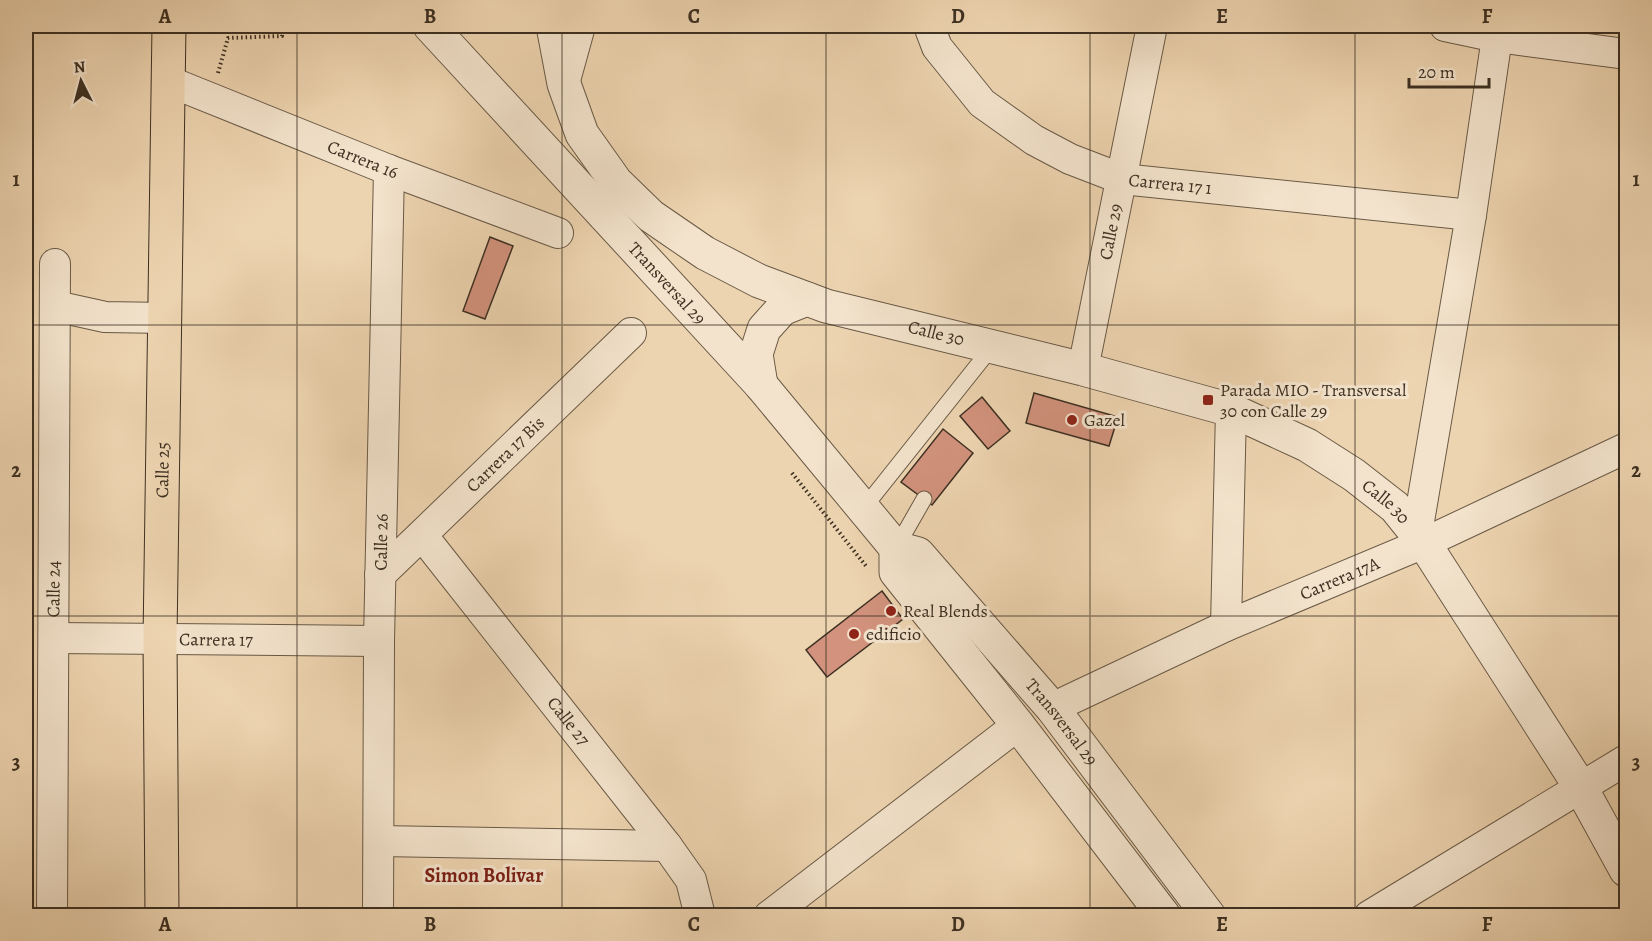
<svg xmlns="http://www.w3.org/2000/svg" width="1652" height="941" font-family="Alegreya,serif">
	<rect width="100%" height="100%" fill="#edd4b0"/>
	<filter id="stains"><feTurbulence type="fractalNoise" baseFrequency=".00333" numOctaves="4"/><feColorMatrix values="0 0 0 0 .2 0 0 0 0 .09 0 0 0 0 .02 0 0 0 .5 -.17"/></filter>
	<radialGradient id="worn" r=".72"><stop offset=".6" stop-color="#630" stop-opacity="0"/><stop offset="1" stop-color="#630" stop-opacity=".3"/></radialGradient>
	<g fill="#d2927d" stroke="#3d3022" stroke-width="1.5">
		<path d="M 490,237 L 513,246 L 485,319 L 463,311 Z"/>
		<path d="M 1034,393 L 1118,417 L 1109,446 L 1026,423 Z"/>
		<path d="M 982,397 L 1010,431 L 988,449 L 960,416 Z"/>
		<path d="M 943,429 L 973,453 L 932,505 L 901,482 Z"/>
		<path d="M 882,591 L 903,619 L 827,677 L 806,650 Z"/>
	</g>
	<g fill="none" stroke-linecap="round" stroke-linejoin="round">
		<defs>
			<g id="service">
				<path d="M 863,509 L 992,347"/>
				<path d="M 896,548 L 924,499"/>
			</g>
			<g id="minor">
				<path id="s1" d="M 929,26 L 937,47 L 982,103 L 1034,140 L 1070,159 L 1122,179 L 1471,215"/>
				<path d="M 1445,26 L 1497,37 L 1626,54"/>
				<path id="s2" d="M 168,81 L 389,170 L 558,233"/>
				<path d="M 564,84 L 580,26"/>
				<path d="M 55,306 L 105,317 L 166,318"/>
				<path id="s3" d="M 1083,369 L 1152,26"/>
				<path d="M 1417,533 L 1471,215 L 1497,37 L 1495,26"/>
				<path id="s4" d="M 422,535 L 667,846 L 691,880 L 700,916"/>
				<path id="s5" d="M 380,575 L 631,333"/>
				<path d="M 1226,626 L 1231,410"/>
				<path id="s6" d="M 54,638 L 379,641"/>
				<path id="s7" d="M 1053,709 L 1067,701 L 1226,626 L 1424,543 L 1626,448"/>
				<path d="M 379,841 L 667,846"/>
				<path id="s8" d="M 52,916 L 55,264"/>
				<path id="s9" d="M 378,916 L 379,641 L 389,170"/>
				<path d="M 769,916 L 1018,725"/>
				<path d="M 1369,916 L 1626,760"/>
			</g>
			<g id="tertiary">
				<path id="s10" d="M 430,26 L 761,385 L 896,548 L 918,554 L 1053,709 L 1209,916"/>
				<path id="s11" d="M 553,26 L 564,84 L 582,134 L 616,182 L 651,216 L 705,253 L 759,281 L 826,306 L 1083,369 L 1231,410 L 1307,445 L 1354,475 L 1395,507 L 1424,543 L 1581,788 L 1626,870"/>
				<path d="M 761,385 L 756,354 L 764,329 L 782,309 L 807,299"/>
				<path d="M 896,548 L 896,572 L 1018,725 L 1164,916"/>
			</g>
			<g id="primary">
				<path id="s12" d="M 162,916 L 160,639 L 169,26"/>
			</g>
		</defs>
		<use href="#service" stroke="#695946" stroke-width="17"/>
		<use href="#minor" stroke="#695946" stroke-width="32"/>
		<use href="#tertiary" stroke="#695946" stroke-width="35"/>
		<use href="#primary" stroke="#3d3022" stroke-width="35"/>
		<g stroke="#3d3022" stroke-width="4" stroke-dasharray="1.5 3" stroke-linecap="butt">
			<path d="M 26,26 L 48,26"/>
			<path d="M 218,73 L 228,38 L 282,36 L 282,26"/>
			<path d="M 792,473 L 866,566"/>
		</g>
		<use href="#service" stroke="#f3e3cc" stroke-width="15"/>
		<use href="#minor" stroke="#f3e3cc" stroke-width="30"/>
		<use href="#tertiary" stroke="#f3e3cc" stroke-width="33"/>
		<use href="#primary" stroke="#edd4b0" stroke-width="33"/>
	</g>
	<path fill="none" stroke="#3d3022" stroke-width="1.5" stroke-opacity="0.55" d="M 297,26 L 297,916M 562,26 L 562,916M 826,26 L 826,916M 1090,26 L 1090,916M 1355,26 L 1355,916M 26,325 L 1626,325M 26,616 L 1626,616"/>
	<g fill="#8f2418" stroke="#f3e3cc" stroke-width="2">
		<rect x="1202" y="394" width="12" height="12" rx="3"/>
		<circle cx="1072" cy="420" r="6"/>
		<circle cx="891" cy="611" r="6"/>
		<circle cx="854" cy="634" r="6"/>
	</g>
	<g text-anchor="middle" stroke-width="6" stroke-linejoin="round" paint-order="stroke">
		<g font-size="18" fill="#3d3022" stroke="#f3e3cc">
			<text dy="6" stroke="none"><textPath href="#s2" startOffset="210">Carrera 16</textPath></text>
			<text dy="6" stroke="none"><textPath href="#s1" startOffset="303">Carrera 17 1</textPath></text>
			<text dy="6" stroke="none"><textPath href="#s3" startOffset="140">Calle 29</textPath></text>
			<text dy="6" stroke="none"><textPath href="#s10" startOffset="350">Transversal 29</textPath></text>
			<text dy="6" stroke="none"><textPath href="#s11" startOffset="531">Calle 30</textPath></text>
			<text dy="6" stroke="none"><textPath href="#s5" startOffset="174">Carrera 17 Bis</textPath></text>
			<text dy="6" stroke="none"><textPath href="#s12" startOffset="446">Calle 25</textPath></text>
			<text dy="6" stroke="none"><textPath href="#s11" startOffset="1017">Calle 30</textPath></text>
			<text dy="6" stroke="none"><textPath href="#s9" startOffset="374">Calle 26</textPath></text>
			<text dy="6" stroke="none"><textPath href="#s7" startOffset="315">Carrera 17A</textPath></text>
			<text dy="6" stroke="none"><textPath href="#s8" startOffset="327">Calle 24</textPath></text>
			<text dy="6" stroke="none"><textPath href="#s6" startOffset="162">Carrera 17</textPath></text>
			<text dy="6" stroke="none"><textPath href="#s4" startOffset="237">Calle 27</textPath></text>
			<text dy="6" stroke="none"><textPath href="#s10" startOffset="944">Transversal 29</textPath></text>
		</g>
		<g font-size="18" fill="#3d3022" stroke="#f3e3cc" text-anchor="start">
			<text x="1220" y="396">Parada MIO - Transversal<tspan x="1220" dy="21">30 con Calle 29</tspan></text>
			<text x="1084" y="426">Gazel</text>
			<text x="903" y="617">Real Blends</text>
			<text x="866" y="640">edificio</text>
		</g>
		<g font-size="20" font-weight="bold" fill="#7a1f14" stroke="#f3e3cc">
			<text x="484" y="882">Simon Bolivar</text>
		</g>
	</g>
	<rect width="1652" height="941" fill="none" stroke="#edd4b0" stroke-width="66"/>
	<g transform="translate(81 81) rotate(354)" stroke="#f3e3cc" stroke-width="4.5" paint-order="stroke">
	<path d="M0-4.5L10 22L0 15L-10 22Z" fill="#3d3022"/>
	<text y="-9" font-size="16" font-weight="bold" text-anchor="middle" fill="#3d3022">N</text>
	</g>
	<path d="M1409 78v9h80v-9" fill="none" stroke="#3d3022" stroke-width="3"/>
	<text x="1418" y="78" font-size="18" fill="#3d3022" stroke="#f3e3cc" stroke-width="4.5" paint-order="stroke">20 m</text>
	<rect x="33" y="33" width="1586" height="875" fill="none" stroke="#3d3022" stroke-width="2"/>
	<g font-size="20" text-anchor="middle" font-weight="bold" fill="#3d3022">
		<text x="165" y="23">A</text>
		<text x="430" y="23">B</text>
		<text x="694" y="23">C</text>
		<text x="958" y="23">D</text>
		<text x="1222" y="23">E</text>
		<text x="1487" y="23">F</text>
		<text x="16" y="186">1</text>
		<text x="1636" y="186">1</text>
		<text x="16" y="477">2</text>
		<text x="1636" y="477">2</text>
		<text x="16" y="769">3</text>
		<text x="1636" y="769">3</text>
		<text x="165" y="931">A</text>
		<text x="430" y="931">B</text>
		<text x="694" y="931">C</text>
		<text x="958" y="931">D</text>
		<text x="1222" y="931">E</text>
		<text x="1487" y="931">F</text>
	</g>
	<rect width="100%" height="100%" filter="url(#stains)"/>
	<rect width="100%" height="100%" fill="url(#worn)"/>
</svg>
